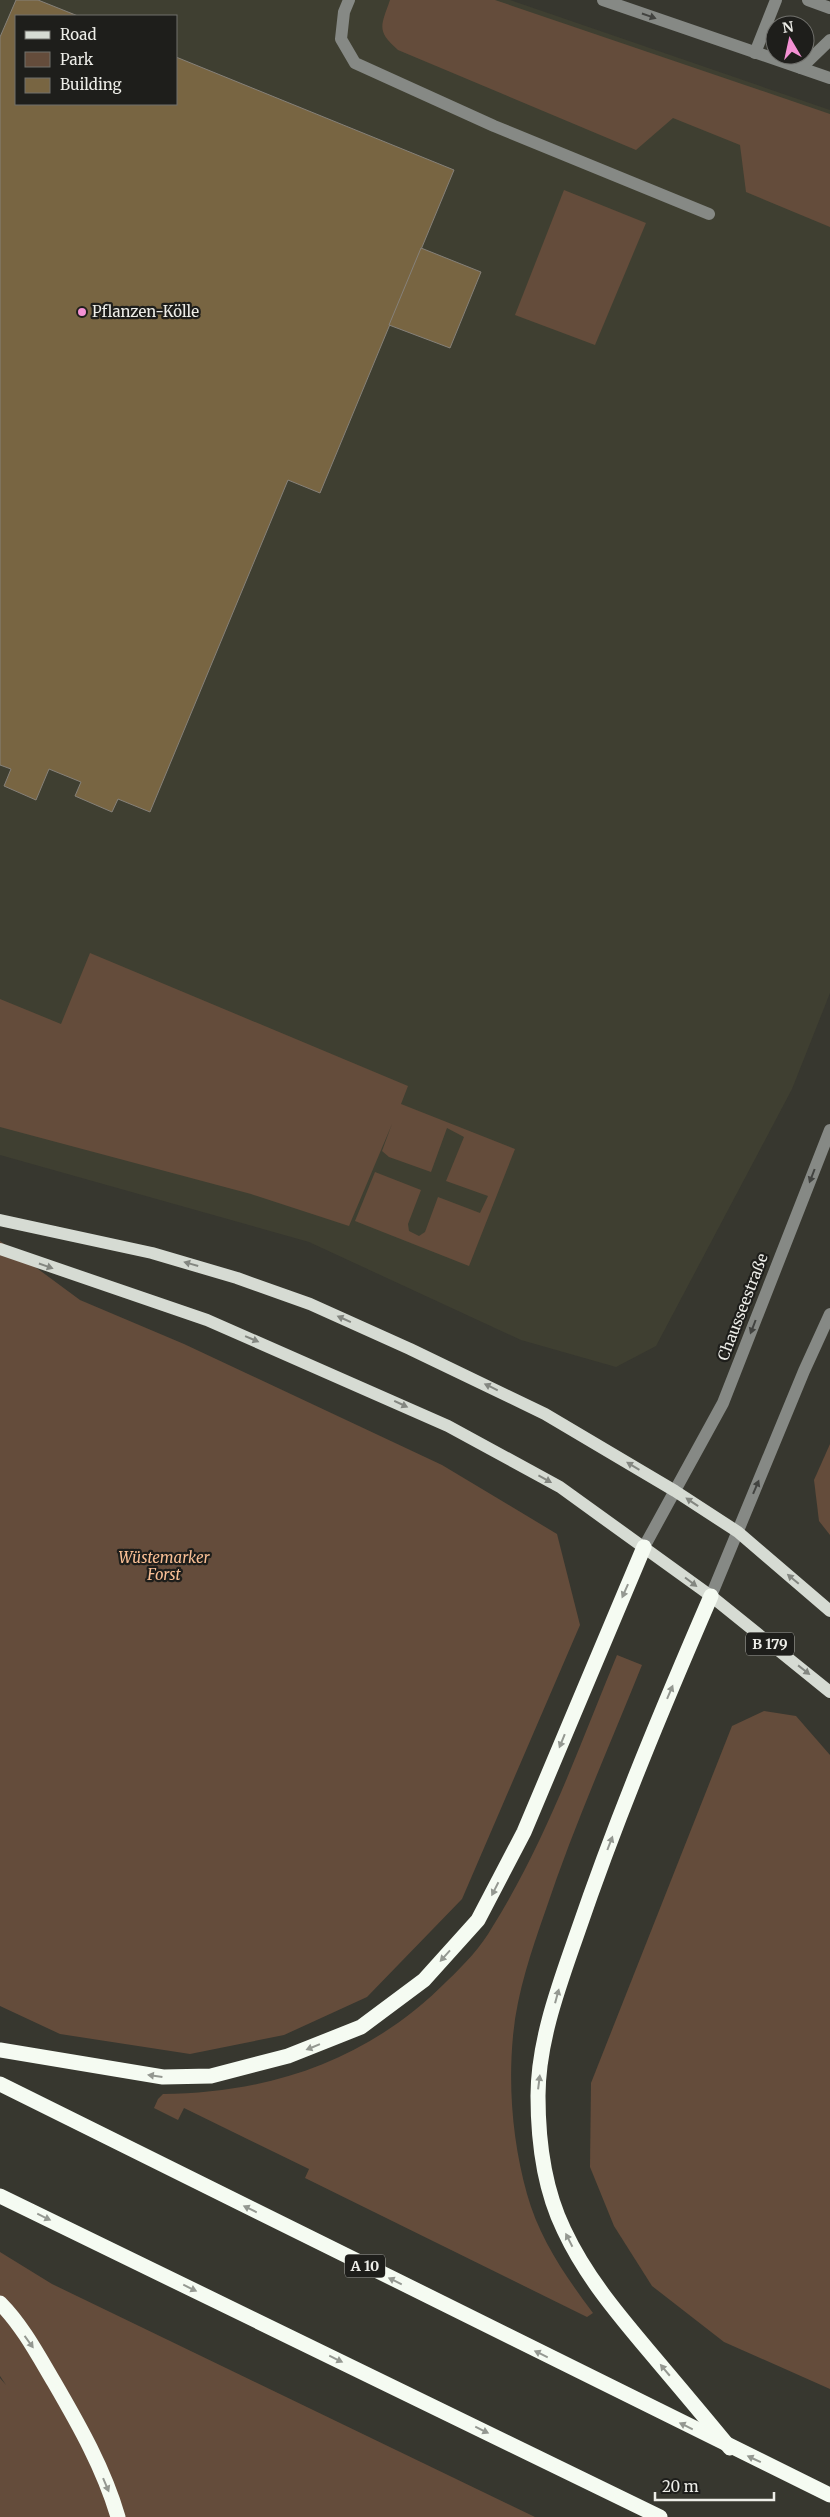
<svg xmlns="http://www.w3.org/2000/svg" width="830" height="2517" font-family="Merriweather,serif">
	<rect width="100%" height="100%" fill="#37372f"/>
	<path fill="#3f3f31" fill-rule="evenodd" d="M 0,0 L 510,0 L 830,110 L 830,993 L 792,1089 L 656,1346 L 616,1367 L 521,1340 L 309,1242 L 0,1155 ZM 16,16 L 176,16 L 176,104 L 16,104 Z"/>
	<g fill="#644c3b">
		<path d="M 390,0 L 495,0 L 830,114 L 830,227 L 746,192 L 740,145 L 673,118 L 636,150 L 398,50 C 376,31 381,26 390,0 Z"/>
		<path d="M 564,190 L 646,223 L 595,345 L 515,315 Z"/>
		<path d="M 90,953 L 408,1086 L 401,1104 L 515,1149 L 469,1266 L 355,1221 L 375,1172 L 421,1190 L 408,1224 L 409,1231 L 419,1236 L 425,1232 L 438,1197 L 480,1213 L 488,1196 L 446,1181 L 464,1137 L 447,1128 L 431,1172 L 389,1157 L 382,1151 L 392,1124 L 349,1226 L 251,1194 L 0,1127 L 0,999 L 61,1024 Z"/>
		<path d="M 0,1241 L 80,1300 L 184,1344 L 442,1465 L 557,1534 L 580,1625 L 462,1899 L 367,1997 L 284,2035 L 190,2054 L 60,2034 L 0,2006 Z"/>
		<path d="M 830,1444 L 830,1535 L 819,1521 L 814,1480 Z"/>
		<path d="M 617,1655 L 642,1665 C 609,1747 573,1828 545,1912 C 531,1952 517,1993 513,2036 C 508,2089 513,2143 527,2194 C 539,2238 566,2277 593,2313 L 587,2317 L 305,2178 L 309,2169 L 184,2108 L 178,2120 L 154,2108 L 158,2099 L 163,2094 C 272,2093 370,2059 447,1981 C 464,1965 481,1947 493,1926 C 546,1841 579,1747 617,1655 Z"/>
		<path d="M 764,1711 L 796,1716 L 830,1755 L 830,2389 L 724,2342 L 652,2286 L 614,2226 L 590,2167 L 591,2083 L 732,1726 Z"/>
		<path d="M 0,2252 L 52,2284 L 535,2517 L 0,2517 L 0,2378 L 6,2385 L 0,2376 Z"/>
	</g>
	<g fill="#786542" stroke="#868179">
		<path d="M 16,0 L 38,0 L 78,16 L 16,16 L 16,104 L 176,104 L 176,57 L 454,170 L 320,493 L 288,480 L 150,812 L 118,799 L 112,812 L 75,796 L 81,782 L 49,769 L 36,800 L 4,786 L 11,769 L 0,765 L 0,37 Z"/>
		<path d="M 421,248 L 481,272 L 450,348 L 389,325 Z"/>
	</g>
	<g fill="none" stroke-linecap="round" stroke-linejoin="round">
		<g stroke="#868985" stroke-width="12">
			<path d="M 349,0 L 344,12 L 341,39 L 355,63 L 494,126 L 709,214"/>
			<path d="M 603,0 L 830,78"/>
			<path d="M 808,0 L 830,8"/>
			<path d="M 755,53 L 776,0"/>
			<path d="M 801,68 L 830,40"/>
			<path d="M 644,1547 L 723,1403 L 830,1130"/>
			<path d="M 711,1596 L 804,1371 L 830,1314"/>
		</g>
		<g stroke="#d6dbd3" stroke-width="12">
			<path d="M 0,1220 L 152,1253 L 237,1278 L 310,1304 L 410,1349 L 545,1414 L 675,1491 L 738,1532 L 830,1611"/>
			<path d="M 0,1249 L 207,1320 L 448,1426 L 560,1487 L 711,1596 L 830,1692"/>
		</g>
		<g stroke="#f5fbf2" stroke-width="15">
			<path d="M 711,1596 C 663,1707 617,1817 578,1931 C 560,1983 538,2040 538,2096 C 538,2142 544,2189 564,2230 C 585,2275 616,2312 648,2350 C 675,2382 703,2415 730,2448"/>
			<path d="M 0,2050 L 163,2077 L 211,2076 L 288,2056 L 361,2027 L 424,1980 L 478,1920 L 524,1832 L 644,1547"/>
			<path d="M 0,2084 L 830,2495"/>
			<path d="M 0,2196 L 660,2517"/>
			<path d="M 0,2303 C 22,2325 38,2355 54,2382 C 79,2425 104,2469 118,2517"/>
		</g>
	</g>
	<defs><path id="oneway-solid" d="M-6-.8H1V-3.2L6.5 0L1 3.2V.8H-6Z" transform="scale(1.25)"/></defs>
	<g fill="#424340">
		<use href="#oneway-solid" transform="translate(649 16) rotate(19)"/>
		<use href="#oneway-solid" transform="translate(812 1176) rotate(111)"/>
		<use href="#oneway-solid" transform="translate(753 1327) rotate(111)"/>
		<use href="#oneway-solid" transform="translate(756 1487) rotate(-67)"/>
	</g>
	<g fill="#838680">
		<use href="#oneway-solid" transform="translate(191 1264) rotate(-164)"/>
		<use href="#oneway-solid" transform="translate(46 1266) rotate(19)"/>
		<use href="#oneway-solid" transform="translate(344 1319) rotate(-156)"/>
		<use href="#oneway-solid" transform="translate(252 1339) rotate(23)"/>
		<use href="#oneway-solid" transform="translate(491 1387) rotate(-154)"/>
		<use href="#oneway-solid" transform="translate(401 1404) rotate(25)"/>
		<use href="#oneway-solid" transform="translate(633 1466) rotate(-149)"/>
		<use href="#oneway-solid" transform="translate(545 1479) rotate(29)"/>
		<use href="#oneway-solid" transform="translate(692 1502) rotate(-146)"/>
		<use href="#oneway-solid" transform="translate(793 1579) rotate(-140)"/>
		<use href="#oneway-solid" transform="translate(691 1582) rotate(37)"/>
		<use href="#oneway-solid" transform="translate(804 1670) rotate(38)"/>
	</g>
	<g fill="#949891">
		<use href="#oneway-solid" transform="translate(625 1591) rotate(114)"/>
		<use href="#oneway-solid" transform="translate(670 1692) rotate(-67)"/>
		<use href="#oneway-solid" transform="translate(562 1741) rotate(112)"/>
		<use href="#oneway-solid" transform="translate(610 1843) rotate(-69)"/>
		<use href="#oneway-solid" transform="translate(495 1889) rotate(117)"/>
		<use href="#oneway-solid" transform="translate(445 1956) rotate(132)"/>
		<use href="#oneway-solid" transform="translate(557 1996) rotate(-75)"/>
		<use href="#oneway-solid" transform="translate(313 2047) rotate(158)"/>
		<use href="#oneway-solid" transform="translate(155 2076) rotate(-172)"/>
		<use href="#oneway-solid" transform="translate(539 2082) rotate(-83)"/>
		<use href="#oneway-solid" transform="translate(250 2209) rotate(-154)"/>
		<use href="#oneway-solid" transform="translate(44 2217) rotate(26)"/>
		<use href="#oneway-solid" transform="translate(569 2240) rotate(-117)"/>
		<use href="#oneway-solid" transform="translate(395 2281) rotate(-154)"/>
		<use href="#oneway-solid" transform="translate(190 2288) rotate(26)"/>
		<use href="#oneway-solid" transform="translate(29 2342) rotate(54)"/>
		<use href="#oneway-solid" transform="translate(541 2354) rotate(-154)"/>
		<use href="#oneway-solid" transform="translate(336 2359) rotate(26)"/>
		<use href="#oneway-solid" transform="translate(665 2370) rotate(-130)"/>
		<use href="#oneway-solid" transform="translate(686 2426) rotate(-154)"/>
		<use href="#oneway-solid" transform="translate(482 2430) rotate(26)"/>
		<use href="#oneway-solid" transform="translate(754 2459) rotate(-155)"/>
		<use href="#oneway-solid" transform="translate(106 2485) rotate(67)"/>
	</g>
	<circle fill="#f491d4" stroke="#1e1e1b" stroke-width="2" cx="82" cy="312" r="5"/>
	<g text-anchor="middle" stroke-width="4.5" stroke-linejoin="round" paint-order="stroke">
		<g fill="#1e1e1b" stroke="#afafaa" stroke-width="1">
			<rect x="746" y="1632.5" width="48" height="23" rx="4"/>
			<rect x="345" y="2254.5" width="40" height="23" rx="4"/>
		</g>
		<g font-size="14" font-weight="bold" fill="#edede8">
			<text x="770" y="1649">B 179</text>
			<text x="365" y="2271">A 10</text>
		</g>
		<g font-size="15" fill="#edede8" stroke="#1e1e1b" text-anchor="start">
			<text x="92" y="317">Pflanzen-Kölle</text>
		</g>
		<g font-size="15" fill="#edede8" stroke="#1e1e1b">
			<text transform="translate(743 1307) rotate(-69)" y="5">Chausseestraße</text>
		</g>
		<g font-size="15" font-style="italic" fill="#f9bf95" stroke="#1e1e1b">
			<text x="164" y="1563">Wüstemarker<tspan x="164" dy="17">Forst</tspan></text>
		</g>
	</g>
	<rect x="15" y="15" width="162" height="90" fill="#1e1e1b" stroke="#71716d"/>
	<rect x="25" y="31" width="25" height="8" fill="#d6dbd3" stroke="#71716d"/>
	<text x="60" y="40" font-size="15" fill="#edede8">Road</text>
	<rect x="25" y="52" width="25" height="15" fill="#644c3b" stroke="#71716d"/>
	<text x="60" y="65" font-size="15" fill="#edede8">Park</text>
	<rect x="25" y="78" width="25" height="15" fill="#786542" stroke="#71716d"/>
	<text x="60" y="90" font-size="15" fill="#edede8">Building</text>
	<g transform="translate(790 40) rotate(351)"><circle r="24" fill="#1e1e1b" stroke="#71716d"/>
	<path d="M0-4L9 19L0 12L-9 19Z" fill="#f491d4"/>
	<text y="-8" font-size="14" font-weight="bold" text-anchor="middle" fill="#edede8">N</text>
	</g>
	<path d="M655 2492v8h119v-8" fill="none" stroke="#edede8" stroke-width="2.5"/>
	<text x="662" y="2492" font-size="15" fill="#edede8" stroke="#1e1e1b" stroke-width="4" paint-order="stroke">20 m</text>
</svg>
